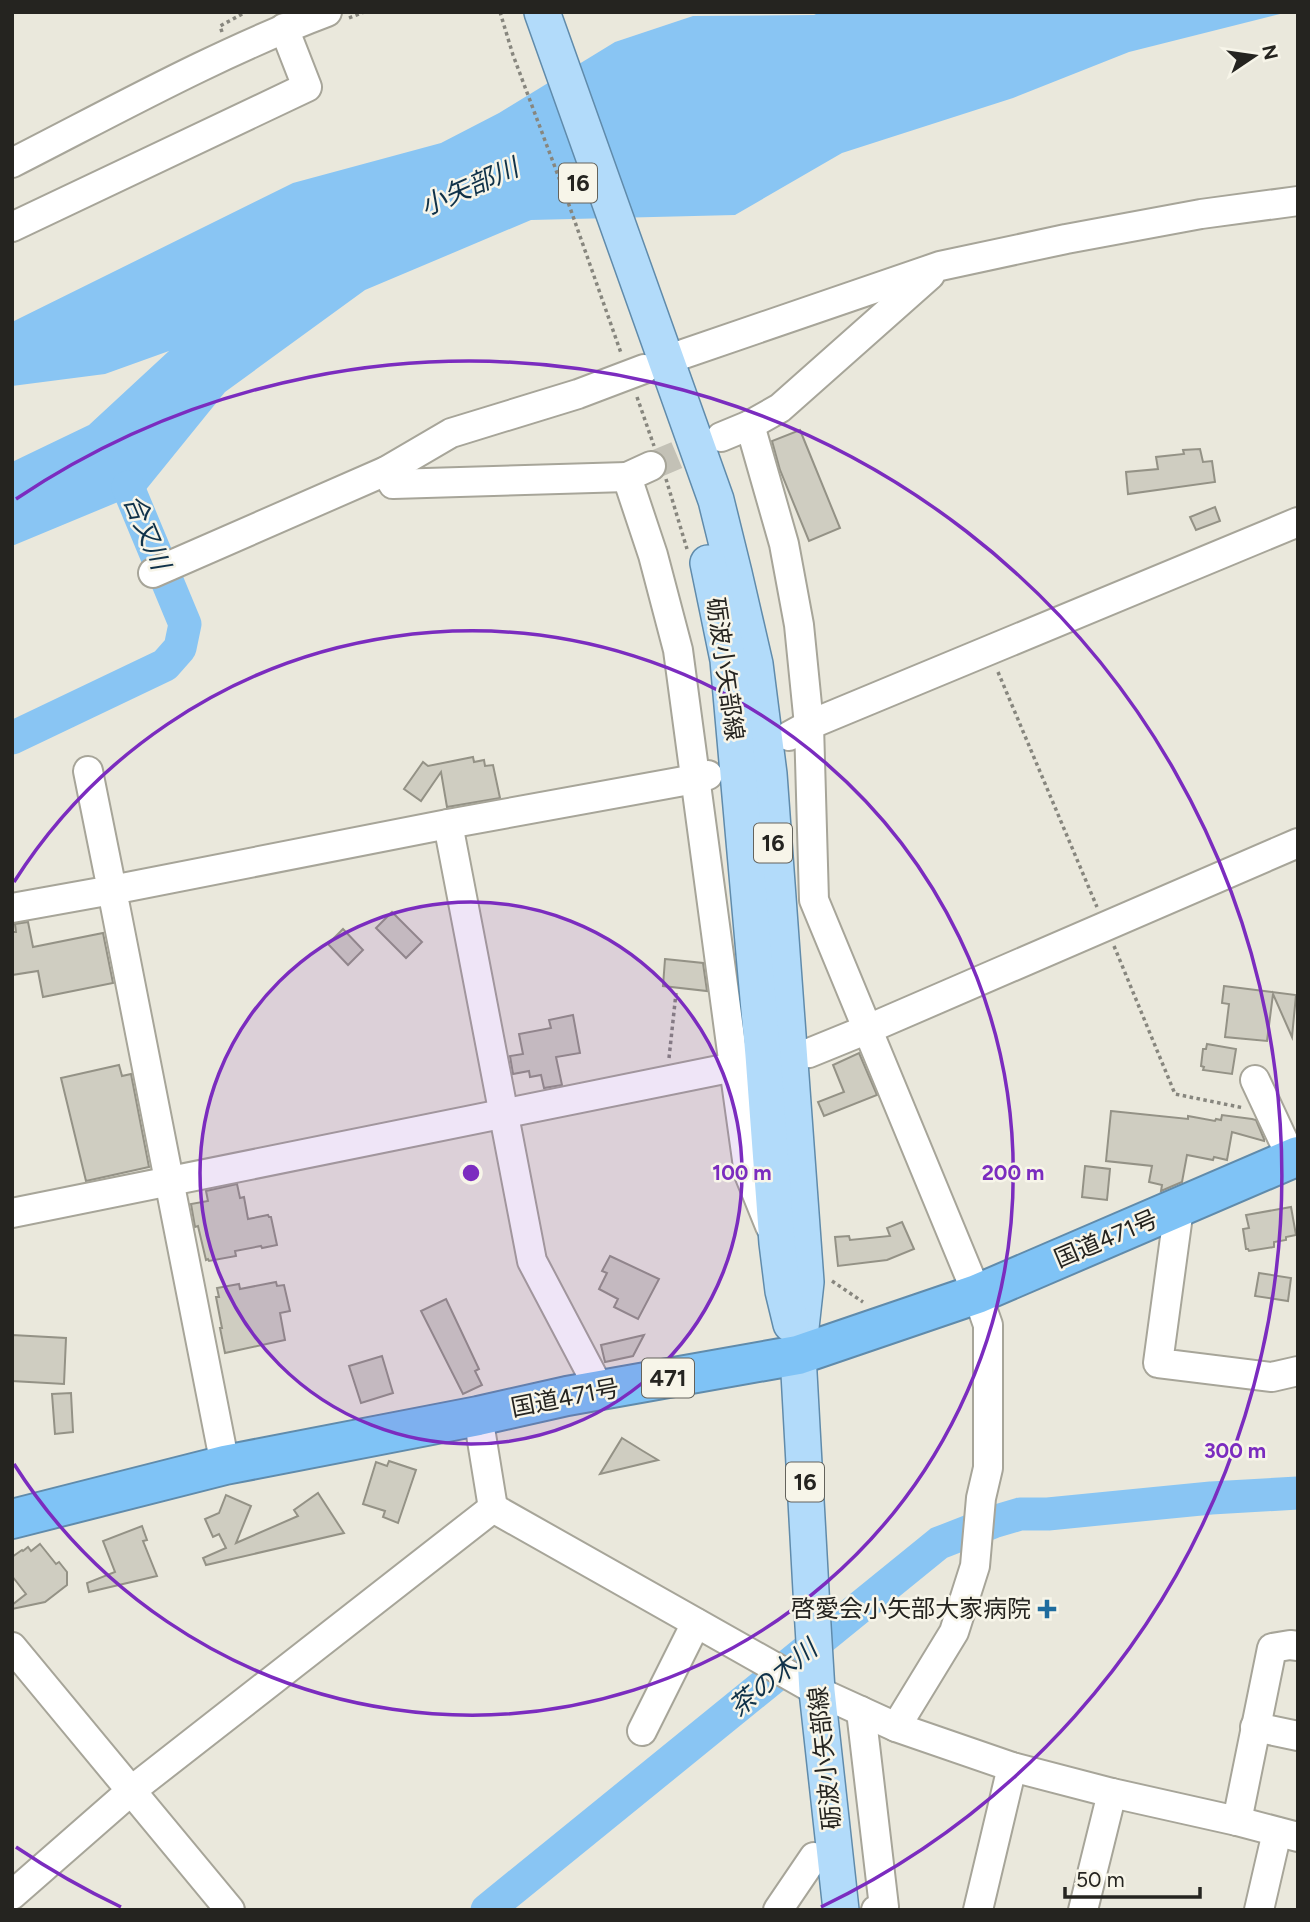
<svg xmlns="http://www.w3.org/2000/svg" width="1310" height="1922" font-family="Figtree,'Noto Sans JP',sans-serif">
	<rect width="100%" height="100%" fill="#eae8dc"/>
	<path fill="#89c5f3" d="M 820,12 L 1288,12 L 1129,52 L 1013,98 L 842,153 L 735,215 L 531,220 L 365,290 L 225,392 L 144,492 L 155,521 L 136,534 L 118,502 L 12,546 L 12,462 L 89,425 L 169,351 L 105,374 L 12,386 L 12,322 L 293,183 L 441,143 L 499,113 L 615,42 L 693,16 L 814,15 Z"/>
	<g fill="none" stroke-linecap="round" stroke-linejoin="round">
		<g stroke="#89c5f3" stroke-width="33">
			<path d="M 12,738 L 165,665 L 180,648 L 185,624 L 128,487"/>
			<path d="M 487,1910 L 939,1543 L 993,1522 L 1020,1514 L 1048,1514 L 1211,1498 L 1298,1493"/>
		</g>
	</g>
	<g fill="#cfcdc1" stroke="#949286" stroke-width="2">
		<path d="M 800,430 L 840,528 L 809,541 L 780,470 L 772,441 Z"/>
		<path d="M 1200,449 L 1203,462 L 1212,461 L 1215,482 L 1128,494 L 1126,472 L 1158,469 L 1156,457 L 1184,454 L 1183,450 Z"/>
		<path d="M 1215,507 L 1220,521 L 1196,530 L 1190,517 Z"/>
		<path d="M 473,757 L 474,762 L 484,760 L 485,766 L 493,765 L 500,798 L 447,807 L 441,772 L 421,801 L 404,789 L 423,762 L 428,766 Z"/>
		<path d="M 392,912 L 422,942 L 406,958 L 376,928 Z"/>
		<path d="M 28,922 L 33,947 L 103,933 L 113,983 L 43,997 L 38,971 L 12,975 L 12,932 L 16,932 L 15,924 Z"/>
		<path d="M 343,929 L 363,950 L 348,965 L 328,944 Z"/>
		<path d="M 665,959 L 703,963 L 707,991 L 663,986 Z"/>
		<path d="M 1224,986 L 1296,995 L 1292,1037 L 1273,994 L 1267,1041 L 1225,1037 L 1229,1004 L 1222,1003 Z"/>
		<path d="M 573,1015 L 580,1053 L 556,1057 L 562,1085 L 544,1088 L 541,1075 L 530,1077 L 529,1071 L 513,1074 L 510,1056 L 523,1054 L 519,1034 L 551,1028 L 549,1020 Z"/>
		<path d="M 1207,1044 L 1236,1049 L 1232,1074 L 1203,1070 L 1204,1067 L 1201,1066 L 1203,1049 L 1206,1049 Z"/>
		<path d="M 859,1053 L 877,1095 L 824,1116 L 818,1102 L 844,1092 L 833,1065 Z"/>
		<path d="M 119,1065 L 122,1076 L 131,1074 L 149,1167 L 86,1181 L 61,1078 Z"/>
		<path d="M 1111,1111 L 1188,1119 L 1188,1116 L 1215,1121 L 1216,1119 L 1221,1120 L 1222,1115 L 1252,1119 L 1256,1120 L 1264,1139 L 1264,1141 L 1232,1132 L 1227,1160 L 1214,1157 L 1213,1160 L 1187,1155 L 1182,1182 L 1161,1191 L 1162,1185 L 1149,1182 L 1152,1166 L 1106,1161 Z"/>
		<path d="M 1085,1166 L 1110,1169 L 1107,1200 L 1082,1197 Z"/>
		<path d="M 237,1184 L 240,1198 L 244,1197 L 248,1219 L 268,1215 L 269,1217 L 271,1217 L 277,1245 L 262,1248 L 261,1246 L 235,1251 L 236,1256 L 209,1261 L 208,1259 L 206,1260 L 198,1226 L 195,1227 L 191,1204 L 208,1201 L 206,1191 Z"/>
		<path d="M 1291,1207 L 1296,1235 L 1286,1237 L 1286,1240 L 1274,1242 L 1274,1247 L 1249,1251 L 1248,1249 L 1246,1249 L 1243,1229 L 1249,1228 L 1246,1215 Z"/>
		<path d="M 902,1222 L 914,1249 L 887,1260 L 838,1266 L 835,1237 L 849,1236 L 850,1240 L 890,1236 L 887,1228 Z"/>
		<path d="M 610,1256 L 659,1279 L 638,1319 L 614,1307 L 618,1299 L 599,1289 L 607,1273 L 602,1271 Z"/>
		<path d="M 1259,1273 L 1291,1278 L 1288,1301 L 1255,1296 Z"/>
		<path d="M 276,1282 L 277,1286 L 284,1285 L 290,1311 L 280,1313 L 285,1340 L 225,1353 L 220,1328 L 222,1328 L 216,1297 L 219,1297 L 217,1288 L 239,1284 L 240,1289 Z"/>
		<path d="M 446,1299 L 479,1369 L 475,1371 L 482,1385 L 463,1394 L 421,1311 Z"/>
		<path d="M 12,1335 L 66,1338 L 64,1384 L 12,1381 Z"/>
		<path d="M 644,1335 L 633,1356 L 605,1362 L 601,1345 Z"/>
		<path d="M 382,1356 L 393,1393 L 361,1403 L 349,1366 Z"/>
		<path d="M 71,1393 L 73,1432 L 55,1434 L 52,1394 Z"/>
		<path d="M 622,1438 L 643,1451 L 658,1460 L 600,1474 Z"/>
		<path d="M 389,1461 L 416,1470 L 398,1523 L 383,1517 L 385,1511 L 363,1504 L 376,1462 L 387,1466 Z"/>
		<path d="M 318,1493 L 344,1533 L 206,1565 L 203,1558 L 226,1548 L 219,1534 L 213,1537 L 205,1519 L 219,1513 L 226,1495 L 251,1506 L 236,1543 L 298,1516 L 294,1510 Z"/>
		<path d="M 142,1526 L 147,1540 L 143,1541 L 157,1576 L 89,1592 L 87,1583 L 115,1572 L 103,1541 Z"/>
		<path d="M 40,1544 L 56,1564 L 59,1562 L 67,1572 L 67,1585 L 45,1602 L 12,1609 L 12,1605 L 26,1594 L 12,1576 L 12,1557 L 22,1550 L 23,1551 L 28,1547 L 31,1551 Z"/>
	</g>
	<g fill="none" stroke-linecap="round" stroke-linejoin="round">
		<path stroke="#c3c1b6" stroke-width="28" stroke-dasharray="28 14" stroke-linecap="butt" d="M 651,466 L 715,439"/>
		<defs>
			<g id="minor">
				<path d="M 12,163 C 116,110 218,53 327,12"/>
				<path d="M 12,227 L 307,87 L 284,28"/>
				<path d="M 666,360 L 940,266 L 1066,239 L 1201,214 L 1298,201"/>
				<path d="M 750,425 L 784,544 L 799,625 L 809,725 L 814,900 L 977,1294 L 988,1325 L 988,1468 L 981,1498 L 975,1566 L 954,1632 L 896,1727"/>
				<path d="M 721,437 L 750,425 L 780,408 L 930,275"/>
				<path d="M 651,466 L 627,477 L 653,555 L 678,650 L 734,1067"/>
				<path d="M 386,471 L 393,484 L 627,477"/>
				<path d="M 153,573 L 386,471 L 451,433 L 578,394 L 644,369"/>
				<path d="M 789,736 L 809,725 L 1298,522"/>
				<path d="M 448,824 L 532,1261 L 600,1390"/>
				<path d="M 12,908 L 112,890 L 88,771"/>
				<path d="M 788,1055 L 809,1053 L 868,1029 L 1298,843"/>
				<path d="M 1255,1080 L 1292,1159"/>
				<path d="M 1179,1208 L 1158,1363 L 1272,1377 L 1298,1371"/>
				<path d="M 12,1213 L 734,1067 L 749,1174 L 770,1226"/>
				<path d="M 478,1416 L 493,1508"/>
				<path d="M 225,1465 L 112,890 L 448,824 L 695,779 L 708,775"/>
				<path d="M 493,1508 L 817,1691 L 896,1727 L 1012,1767 L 1112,1793 L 1237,1821 L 1298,1837"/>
				<path d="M 12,1647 L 230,1910"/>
				<path d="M 861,1711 L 884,1907 L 876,1910"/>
				<path d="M 1255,1727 L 1298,1736"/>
				<path d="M 642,1731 L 696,1623"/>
				<path d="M 1237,1821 L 1272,1648 L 1290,1645 L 1298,1646"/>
				<path d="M 12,1895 L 132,1790 L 493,1508"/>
				<path d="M 778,1910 L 814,1857"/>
				<path d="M 978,1910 L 1012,1767"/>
				<path d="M 1083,1910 L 1112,1793"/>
				<path d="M 1259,1910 L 1277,1832"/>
			</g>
			<g id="major">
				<path d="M 542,12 L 716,500 L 734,573 L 755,664 L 769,774 L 806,1282 L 798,1355 L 812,1609 L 817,1691 L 841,1910"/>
				<path d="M 708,563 L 728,660 L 763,1055 L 777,1243 L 783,1291 L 791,1324"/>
			</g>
			<path id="highway" d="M 12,1519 L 225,1465 L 478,1416 L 567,1396 L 798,1355 L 977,1294 L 1298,1156"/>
		</defs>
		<use href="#minor" stroke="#a7a599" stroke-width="32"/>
		<use href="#major" stroke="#608bab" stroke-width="38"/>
		<use href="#highway" stroke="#608bab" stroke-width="42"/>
		<g stroke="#87867e" stroke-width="3.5" stroke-dasharray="3.5 3.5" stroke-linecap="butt">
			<path d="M 500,12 L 513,55 L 568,202 L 621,353"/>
			<path d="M 349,18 L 364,12"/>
			<path d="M 222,32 L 220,26 L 246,12"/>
			<path d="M 637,397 L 654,446"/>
			<path d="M 666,479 L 687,549"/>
			<path d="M 998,672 L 1097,907"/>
			<path d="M 1114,946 L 1175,1094 L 1244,1108"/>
			<path d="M 669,1058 L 676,993"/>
			<path d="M 832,1281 L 863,1302"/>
		</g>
		<use href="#minor" stroke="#fff" stroke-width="28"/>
		<use href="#major" stroke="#b2dbfa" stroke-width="35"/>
		<use href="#highway" stroke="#7fc3f6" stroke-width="38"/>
	</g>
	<circle cx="471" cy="1173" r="271" fill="#7b2cbf" fill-opacity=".12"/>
	<g fill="none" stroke="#7b2cbf" stroke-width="3.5">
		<circle cx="471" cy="1173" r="271"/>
		<path d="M14 882A542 542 0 1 1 14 1464"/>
		<path d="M121 1907A813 813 0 0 1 16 1847M16 499A813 813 0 1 1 821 1907"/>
	</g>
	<path fill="#1e6c9e" stroke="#f7f5e9" stroke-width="2.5" d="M1043.5 1598.5h7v7h7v7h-7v7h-7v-7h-7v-7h7z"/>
	<g text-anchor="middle" stroke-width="5" stroke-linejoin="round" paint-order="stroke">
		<g fill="#f7f5e9" stroke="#64635c" stroke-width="2">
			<rect x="559" y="163.5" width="38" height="39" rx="5"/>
			<rect x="754" y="823.5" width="38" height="39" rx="5"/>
			<rect x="642" y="1358.5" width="52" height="39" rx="5"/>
			<rect x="786" y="1462.5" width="38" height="39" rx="5"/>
		</g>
		<g font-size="23" font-weight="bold" fill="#252420">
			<text x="578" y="191">16</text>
			<text x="773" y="851">16</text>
			<text x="668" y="1386">471</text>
			<text x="805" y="1490">16</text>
		</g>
		<g font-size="24" fill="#252420" stroke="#f7f5e9">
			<text transform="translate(725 669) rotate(82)" y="8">砺波小矢部線</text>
			<text transform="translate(1106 1239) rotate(-23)" y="8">国道471号</text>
			<text transform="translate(565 1398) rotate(-11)" y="8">国道471号</text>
			<text transform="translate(825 1758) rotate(-96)" y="8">砺波小矢部線</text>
		</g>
		<g font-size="24" fill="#252420" stroke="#f7f5e9" text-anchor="end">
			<text x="1031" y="1617">啓愛会小矢部大家病院</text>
		</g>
		<g font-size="26" font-style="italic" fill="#103249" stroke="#f7f5e9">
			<text transform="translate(469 187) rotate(-24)" y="9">小矢部川</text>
			<text transform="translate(147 532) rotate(67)" y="9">合又川</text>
			<text transform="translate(773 1678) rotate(-39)" y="9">茶の木川</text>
		</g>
	</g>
	<circle cx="471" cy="1173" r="10" fill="#7b2cbf" stroke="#f7f5e9" stroke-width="3.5"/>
	<g font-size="21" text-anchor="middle" font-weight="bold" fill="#7b2cbf" stroke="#f7f5e9" stroke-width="5" stroke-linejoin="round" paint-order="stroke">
		<text x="742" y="1180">100 m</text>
		<text x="1013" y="1180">200 m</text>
		<text x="1235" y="1458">300 m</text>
	</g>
	<rect width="1310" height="1922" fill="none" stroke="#252420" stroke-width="28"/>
	<g transform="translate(1254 56) rotate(77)" stroke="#f7f5e9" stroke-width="5" paint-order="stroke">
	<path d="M0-5L12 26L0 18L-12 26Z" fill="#252420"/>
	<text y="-10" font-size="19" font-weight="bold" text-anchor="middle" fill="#252420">N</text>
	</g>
	<path d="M1065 1887v10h135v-10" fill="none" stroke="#252420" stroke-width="3.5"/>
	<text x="1076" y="1887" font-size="21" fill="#252420" stroke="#f7f5e9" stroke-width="5" paint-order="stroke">50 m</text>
</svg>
